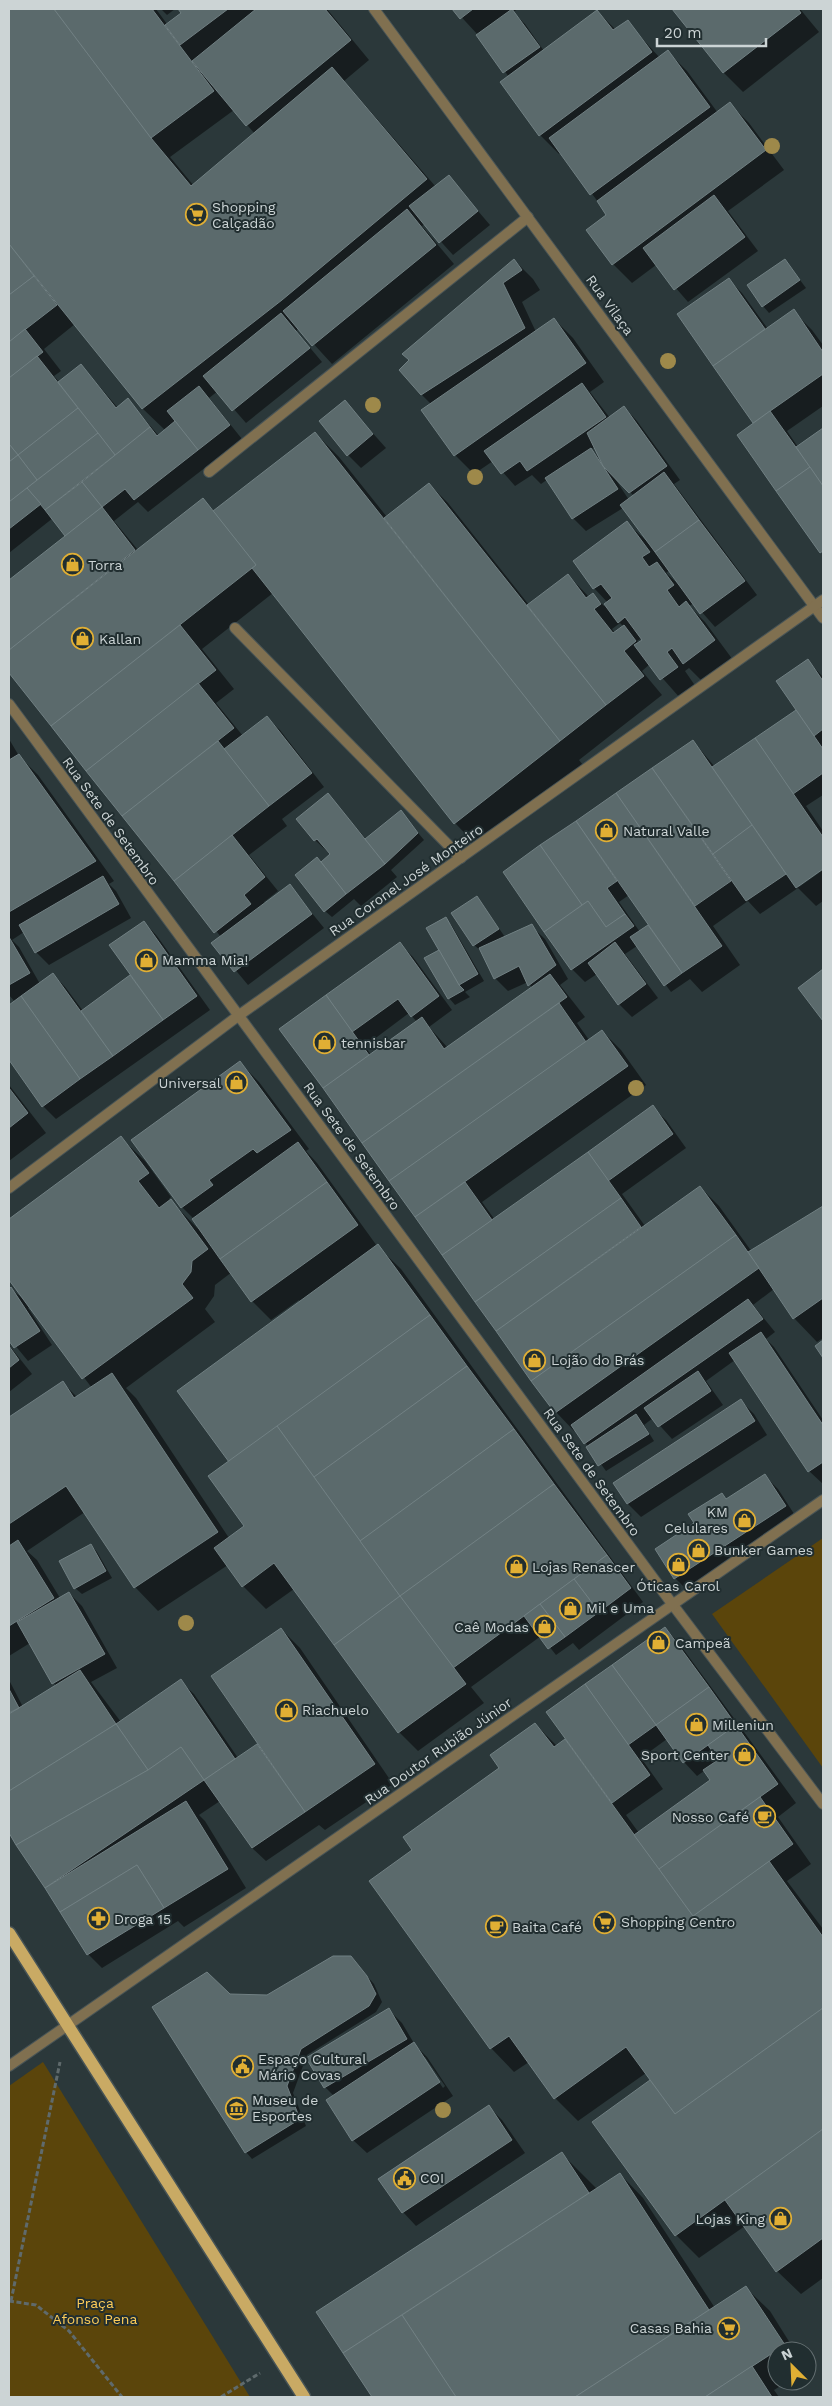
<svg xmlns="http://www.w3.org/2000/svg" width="832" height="2406" font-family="'Work Sans',sans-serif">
	<rect width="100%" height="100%" fill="#2b383a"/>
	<g fill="#5b450b">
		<path d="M 823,1538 L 823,1768 L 712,1614 Z"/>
		<path d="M 43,2062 L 250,2397 L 9,2397 L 9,2086 Z"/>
	</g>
	<g fill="#0007" fill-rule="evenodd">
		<path d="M 9,9 L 156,9 L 167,24 L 183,13 L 179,9 L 327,9 L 369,60 L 344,81 L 436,187 L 449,177 L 490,225 L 453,255 L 425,224 L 422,226 L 454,264 L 332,364 L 299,328 L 296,331 L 322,362 L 246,423 L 218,391 L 209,398 L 242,439 L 148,512 L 138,502 L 114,521 L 138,550 L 202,499 L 215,512 L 315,433 L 339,457 L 387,517 L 429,484 L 448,503 L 529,605 L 568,575 L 589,597 L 593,594 L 604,606 L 608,603 L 594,588 L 574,562 L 627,523 L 650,544 L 623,508 L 586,531 L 573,518 L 548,479 L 541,484 L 532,475 L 515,486 L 493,461 L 474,474 L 455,455 L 432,405 L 422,395 L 514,260 L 533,279 L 540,290 L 522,302 L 536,332 L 554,319 L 573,338 L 604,382 L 590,392 L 610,418 L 624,407 L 637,421 L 680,480 L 674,484 L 757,595 L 715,627 L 694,603 L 689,606 L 705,622 L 733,660 L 703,682 L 689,668 L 685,671 L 696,687 L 680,698 L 650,664 L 642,671 L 662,695 L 579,760 L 583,765 L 478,847 L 455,823 L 273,593 L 202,649 L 234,689 L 216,703 L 243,736 L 266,717 L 280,730 L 324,787 L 282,819 L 287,826 L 249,855 L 278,891 L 264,902 L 265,904 L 290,886 L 324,928 L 248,985 L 213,943 L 221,937 L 9,671 L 9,582 L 67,536 L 53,518 L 9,553 ZM 234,110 L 255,134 L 194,186 L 170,157 ZM 75,324 L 142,408 L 166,431 L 159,436 L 128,400 L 118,408 L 81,365 L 59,382 L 54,376 L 61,371 L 44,349 ZM 595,447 L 600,459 L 591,449 ZM 614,477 L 615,477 L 634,496 L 629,500 ZM 670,570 L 679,583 L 678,584 L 666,573 ZM 620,623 L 624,627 L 615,633 L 612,629 ZM 642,638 L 643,640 L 640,643 L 637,641 Z"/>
		<path d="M 161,9 L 175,9 L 167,15 Z"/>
		<path d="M 454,9 L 518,9 L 513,12 L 525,24 L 544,51 L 597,11 L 616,30 L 627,22 L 660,58 L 668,52 L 687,71 L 718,113 L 730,104 L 749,123 L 784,170 L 728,211 L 758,251 L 688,302 L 656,265 L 632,283 L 613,264 L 608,215 L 561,153 L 559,154 L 540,135 L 501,83 L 509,77 L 478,35 Z"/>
		<path d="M 674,9 L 800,9 L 819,32 L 743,92 L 724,73 Z"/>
		<path d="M 785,260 L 806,288 L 769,313 L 763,306 Z"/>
		<path d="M 729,280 L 742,293 L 768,329 L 793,311 L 812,330 L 823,345 L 823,406 L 787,431 L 798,447 L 823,429 L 823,554 L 738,435 L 755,423 L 714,365 Z"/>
		<path d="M 345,402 L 386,448 L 361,468 L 348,455 Z"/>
		<path d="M 808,661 L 823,677 L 823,795 L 806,806 L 823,831 L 823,867 L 799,884 L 799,887 L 823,870 L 823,901 L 816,906 L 798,888 L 760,914 L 748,901 L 713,926 L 740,965 L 702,992 L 690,979 L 671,992 L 637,946 L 625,954 L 658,998 L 632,1017 L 619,1004 L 597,974 L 585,982 L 572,969 L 504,872 L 579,826 L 578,821 L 652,769 L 656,773 L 693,741 L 715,767 L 755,740 L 798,710 ZM 629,895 L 654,931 L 653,932 L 648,926 L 640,932 L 619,902 Z"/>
		<path d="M 9,739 L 19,756 L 38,775 L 114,881 L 109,884 L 116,891 L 131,918 L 49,965 L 36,952 L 24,932 L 12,940 L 19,947 L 40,984 L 53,974 L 66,988 L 83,1011 L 132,975 L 144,922 L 157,936 L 210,1010 L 56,1119 L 43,1106 L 9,1058 L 9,1006 L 15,1002 L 9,995 Z"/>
		<path d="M 328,795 L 366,839 L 400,811 L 424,840 L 391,870 L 397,877 L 361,906 L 354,899 L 332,917 L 325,911 L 321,863 L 331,855 L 315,840 Z"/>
		<path d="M 477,897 L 505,937 L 531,926 L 545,939 L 568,979 L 560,985 L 585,1017 L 577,1023 L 589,1040 L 602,1031 L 621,1050 L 646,1085 L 482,1202 L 495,1220 L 652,1107 L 666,1120 L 686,1148 L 622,1194 L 645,1226 L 700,1187 L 719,1206 L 752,1252 L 823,1208 L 823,1338 L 817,1342 L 794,1318 L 774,1289 L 753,1305 L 775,1332 L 766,1339 L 774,1347 L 823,1420 L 823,1484 L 809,1471 L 735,1360 L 706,1381 L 723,1405 L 672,1439 L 653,1418 L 644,1425 L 654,1441 L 606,1471 L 576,1430 L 574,1431 L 556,1412 L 281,1029 L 400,944 L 413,957 L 452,1010 L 429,1027 L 448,1048 L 532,988 L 528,982 L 508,991 L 495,978 L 481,951 L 474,945 ZM 409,1013 L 417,1022 L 371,1055 L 365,1046 Z"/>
		<path d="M 446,919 L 452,926 L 484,981 L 465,992 L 470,997 L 455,1005 L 449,998 L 440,950 Z"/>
		<path d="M 240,1063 L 259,1082 L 309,1149 L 306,1151 L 317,1163 L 377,1246 L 401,1269 L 643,1602 L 579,1650 L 573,1643 L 556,1655 L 541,1636 L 471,1687 L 484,1703 L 418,1751 L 399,1732 L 294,1589 L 266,1609 L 243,1586 L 228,1565 L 158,1611 L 135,1587 L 85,1512 L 27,1551 L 37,1560 L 60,1598 L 69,1593 L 82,1606 L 117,1668 L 91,1682 L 121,1722 L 180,1681 L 194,1694 L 238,1758 L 257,1745 L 261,1749 L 281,1629 L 300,1648 L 393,1784 L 325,1830 L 319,1825 L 266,1861 L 252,1848 L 220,1801 L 199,1815 L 205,1821 L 246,1888 L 184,1927 L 178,1921 L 102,1968 L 88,1954 L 9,1831 L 9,1680 L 23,1707 L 56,1686 L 30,1643 L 9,1656 L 9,1418 L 63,1383 L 77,1397 L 92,1388 L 30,1307 L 28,1308 L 52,1345 L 28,1361 L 9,1338 L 9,1290 L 11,1289 L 26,1301 L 9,1278 L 9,1220 L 121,1138 L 145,1161 L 171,1197 L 169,1199 L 198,1229 L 194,1219 L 182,1207 L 133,1140 ZM 232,1272 L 252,1301 L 271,1320 L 299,1300 L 301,1302 L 246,1526 L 229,1538 L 136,1398 L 126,1388 L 215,1322 L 205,1309 L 214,1296 L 215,1285 Z"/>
		<path d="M 9,1085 L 46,1133 L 9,1161 Z"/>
		<path d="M 9,1345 L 32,1374 L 9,1392 Z"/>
		<path d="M 741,1401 L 754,1414 L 767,1435 L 641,1517 L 628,1504 L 615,1483 Z"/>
		<path d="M 765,1476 L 778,1489 L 798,1520 L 688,1591 L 675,1578 L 696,1524 L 722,1494 L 727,1500 Z"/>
		<path d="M 91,1545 L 97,1552 L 112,1578 L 82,1594 L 75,1588 Z"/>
		<path d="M 665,1628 L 678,1642 L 796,1803 L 778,1817 L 811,1864 L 787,1881 L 823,1929 L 823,2278 L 801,2294 L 777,2271 L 745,2226 L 699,2258 L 676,2235 L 594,2122 L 652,2081 L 646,2073 L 578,2121 L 555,2098 L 529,2062 L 514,2072 L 491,2048 L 370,1881 L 414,1850 L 501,1768 L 535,1724 L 557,1746 L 565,1741 L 570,1744 ZM 667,1739 L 684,1762 L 697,1776 L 704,1771 L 711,1781 L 639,1833 L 626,1815 L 663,1789 L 641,1758 Z"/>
		<path d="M 351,1958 L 374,1984 L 382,2002 L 376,2012 L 307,2055 L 293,2093 L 306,2126 L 252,2159 L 246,2152 L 267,1996 Z"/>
		<path d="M 389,2010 L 402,2023 L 415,2045 L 427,2057 L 453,2096 L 367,2153 L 353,2140 L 334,2096 L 325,2087 ZM 422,2057 L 425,2057 L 445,2086 L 443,2088 Z"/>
		<path d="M 489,2107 L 502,2120 L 525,2153 L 416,2226 L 403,2212 Z"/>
		<path d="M 562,2154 L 597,2189 L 620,2174 L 643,2198 L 715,2308 L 746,2288 L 770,2311 L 795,2351 L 777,2351 L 777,2381 L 789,2381 L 774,2390 L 779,2397 L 374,2397 L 318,2312 Z"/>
	</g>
	<g fill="#5b6a6c" stroke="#718083">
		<path d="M 9,9 L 54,9 L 151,138 L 191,186 L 332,67 L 427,179 L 282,300 L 142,409 L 9,244 Z"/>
		<path d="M 54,9 L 152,9 L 214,91 L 151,138 Z"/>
		<path d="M 178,9 L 228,9 L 180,45 L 165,25 L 181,13 Z"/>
		<path d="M 256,9 L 325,9 L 351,40 L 246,126 L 192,61 Z"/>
		<path d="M 452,9 L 473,9 L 460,19 Z"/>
		<path d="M 512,9 L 540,47 L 503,73 L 476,35 Z"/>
		<path d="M 672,9 L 798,9 L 801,13 L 723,73 Z"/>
		<path d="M 597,10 L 613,30 L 628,20 L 652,52 L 539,136 L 500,82 Z"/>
		<path d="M 668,50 L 710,107 L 590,195 L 549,138 Z"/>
		<path d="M 730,102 L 766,150 L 612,265 L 586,230 L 606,215 L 597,201 Z"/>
		<path d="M 449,175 L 478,211 L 439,243 L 409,206 Z"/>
		<path d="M 714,195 L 745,237 L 674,290 L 643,248 Z"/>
		<path d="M 407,209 L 436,245 L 312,346 L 283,311 Z"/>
		<path d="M 9,244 L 34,276 L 9,295 Z"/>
		<path d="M 514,259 L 522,270 L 503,283 L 525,328 L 421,395 L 399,370 L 409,360 L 402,354 Z"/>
		<path d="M 785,259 L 800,280 L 762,307 L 747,285 Z"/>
		<path d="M 34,276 L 57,305 L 9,342 L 9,295 Z"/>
		<path d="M 729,278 L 765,329 L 713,366 L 677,314 Z"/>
		<path d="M 794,309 L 823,352 L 823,374 L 753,423 L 713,366 Z"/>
		<path d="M 281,313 L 310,348 L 232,411 L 203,376 Z"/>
		<path d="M 554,318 L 586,363 L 454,456 L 421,410 Z"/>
		<path d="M 25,329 L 43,352 L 9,378 L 9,342 Z"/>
		<path d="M 37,356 L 78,408 L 18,455 L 9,444 L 9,378 Z"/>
		<path d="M 81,364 L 116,408 L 128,398 L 150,427 L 115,455 L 58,382 Z"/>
		<path d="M 582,383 L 606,417 L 527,471 L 520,461 L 501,474 L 484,451 Z"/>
		<path d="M 199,386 L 230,425 L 198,450 L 167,411 Z"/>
		<path d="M 345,400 L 373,434 L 347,456 L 319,421 Z"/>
		<path d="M 624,406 L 667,466 L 629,493 L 603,466 L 587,433 Z"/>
		<path d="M 78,408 L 98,433 L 37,480 L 18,455 Z"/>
		<path d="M 770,411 L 810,467 L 776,491 L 737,435 Z"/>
		<path d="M 175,421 L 198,450 L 134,500 L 125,489 L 102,507 L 82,482 L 150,427 L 157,436 Z"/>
		<path d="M 823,428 L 823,486 L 796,447 Z"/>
		<path d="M 315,432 L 560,741 L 454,824 L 252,568 L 256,565 L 213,511 Z"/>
		<path d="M 98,433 L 115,455 L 45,510 L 27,488 Z"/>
		<path d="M 9,444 L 18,455 L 9,462 Z"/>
		<path d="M 591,448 L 618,489 L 572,519 L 545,478 Z"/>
		<path d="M 18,455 L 37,480 L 9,502 L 9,462 Z"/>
		<path d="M 810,467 L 823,486 L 823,551 L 820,553 L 776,491 Z"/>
		<path d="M 664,472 L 699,520 L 655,552 L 620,505 Z"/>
		<path d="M 82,482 L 102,507 L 65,536 L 45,510 Z"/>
		<path d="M 429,483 L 606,705 L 560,741 L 384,518 Z"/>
		<path d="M 27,488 L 41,504 L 9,529 L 9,502 Z"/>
		<path d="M 203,498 L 256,565 L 51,726 L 9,673 L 9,650 Z"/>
		<path d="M 102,507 L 135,550 L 9,650 L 9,580 Z"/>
		<path d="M 699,520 L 745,581 L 700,614 L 655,552 Z"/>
		<path d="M 627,521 L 650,552 L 642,557 L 649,567 L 657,562 L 674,585 L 667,590 L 679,607 L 686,601 L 715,640 L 683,664 L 672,648 L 667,652 L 678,667 L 660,680 L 634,645 L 642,640 L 625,617 L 618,623 L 604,604 L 612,598 L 601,584 L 593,589 L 573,561 Z"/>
		<path d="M 568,574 L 586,598 L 593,593 L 601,604 L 594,609 L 613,633 L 624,625 L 636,641 L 624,651 L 644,676 L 606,705 L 527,605 Z"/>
		<path d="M 180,625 L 216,670 L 86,771 L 51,726 Z"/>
		<path d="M 808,659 L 823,681 L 823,729 L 814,736 L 776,681 Z"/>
		<path d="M 198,683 L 234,728 L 122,816 L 86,771 Z"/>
		<path d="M 796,710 L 823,749 L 823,773 L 793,794 L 755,738 Z"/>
		<path d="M 267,716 L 312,773 L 269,806 L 224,749 Z"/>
		<path d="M 755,738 L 823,837 L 823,869 L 796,888 L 712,767 Z"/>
		<path d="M 693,740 L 752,825 L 713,854 L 652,768 Z"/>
		<path d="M 218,741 L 269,806 L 174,881 L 122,816 Z"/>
		<path d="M 19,754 L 96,861 L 9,912 L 9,760 Z"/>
		<path d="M 652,768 L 731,881 L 695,906 L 616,793 Z"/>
		<path d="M 328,793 L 385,864 L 346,894 L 321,862 L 330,854 L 317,839 L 314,841 L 296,819 Z"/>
		<path d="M 616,793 L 722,946 L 682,973 L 576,821 Z"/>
		<path d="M 401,810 L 418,833 L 385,864 L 365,839 Z"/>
		<path d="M 576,821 L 617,881 L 607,888 L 625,914 L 606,927 L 588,901 L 582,905 L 540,845 Z"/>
		<path d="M 752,825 L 786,874 L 746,901 L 713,854 Z"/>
		<path d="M 232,835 L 265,877 L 244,895 L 251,904 L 214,933 L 174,881 Z"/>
		<path d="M 540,845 L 582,905 L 544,932 L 503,872 Z"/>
		<path d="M 317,857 L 346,894 L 324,912 L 295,875 Z"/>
		<path d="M 103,876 L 119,904 L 35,953 L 19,925 Z"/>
		<path d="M 290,884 L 312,914 L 234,972 L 211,943 Z"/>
		<path d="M 477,896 L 499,929 L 473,946 L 451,913 Z"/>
		<path d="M 588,901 L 606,927 L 625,914 L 634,926 L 571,970 L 544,932 Z"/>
		<path d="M 446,917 L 478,974 L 459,985 L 426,928 Z"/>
		<path d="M 144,921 L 197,996 L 163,1020 L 109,945 Z"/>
		<path d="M 532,924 L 556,965 L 528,986 L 519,966 L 494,979 L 479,948 Z"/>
		<path d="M 648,925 L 682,973 L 664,986 L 630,937 Z"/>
		<path d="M 9,937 L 30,973 L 9,985 Z"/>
		<path d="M 400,942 L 439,996 L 411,1017 L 398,999 L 352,1032 L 326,995 Z"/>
		<path d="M 615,942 L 646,984 L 618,1005 L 588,963 Z"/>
		<path d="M 439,950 L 459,985 L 464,990 L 448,999 L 424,958 Z"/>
		<path d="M 823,969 L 823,1021 L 798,988 Z"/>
		<path d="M 53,973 L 113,1056 L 80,1079 L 21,996 Z"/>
		<path d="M 550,974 L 567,997 L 362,1143 L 323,1088 L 422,1017 L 444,1049 Z"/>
		<path d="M 130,975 L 163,1020 L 113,1056 L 81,1011 Z"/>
		<path d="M 326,995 L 369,1055 L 323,1088 L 279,1029 Z"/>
		<path d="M 21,996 L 80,1079 L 42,1107 L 9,1060 L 9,1005 Z"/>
		<path d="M 559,1003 L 586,1042 L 389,1181 L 362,1143 Z"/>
		<path d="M 602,1030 L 628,1066 L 415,1217 L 389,1181 Z"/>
		<path d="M 240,1061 L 291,1130 L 257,1153 L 253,1149 L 209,1180 L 213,1185 L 181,1208 L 131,1140 Z"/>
		<path d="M 9,1088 L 28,1113 L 9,1128 Z"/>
		<path d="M 653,1105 L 673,1134 L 608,1181 L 588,1152 Z"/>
		<path d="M 121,1136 L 149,1173 L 138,1181 L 159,1208 L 171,1199 L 208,1249 L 192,1261 L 191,1272 L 182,1284 L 193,1298 L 82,1379 L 9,1280 L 9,1219 Z"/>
		<path d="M 298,1142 L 327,1182 L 220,1259 L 192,1219 Z"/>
		<path d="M 588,1152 L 621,1198 L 475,1302 L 442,1255 Z"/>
		<path d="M 327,1182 L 358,1225 L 251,1302 L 220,1259 Z"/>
		<path d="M 465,1182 L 492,1220 L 442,1255 L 415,1217 Z"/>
		<path d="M 700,1186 L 736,1235 L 531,1381 L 496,1331 Z"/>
		<path d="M 621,1198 L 641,1227 L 496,1331 L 475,1302 Z"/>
		<path d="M 823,1206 L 823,1298 L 793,1319 L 748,1252 Z"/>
		<path d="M 736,1235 L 759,1268 L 555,1413 L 531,1381 Z"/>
		<path d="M 378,1244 L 430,1315 L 229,1462 L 177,1391 Z"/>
		<path d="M 11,1287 L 40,1331 L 14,1348 L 9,1341 L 9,1289 Z"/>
		<path d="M 748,1299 L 763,1319 L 584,1444 L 571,1425 Z"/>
		<path d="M 430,1315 L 467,1366 L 314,1477 L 277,1426 Z"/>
		<path d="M 761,1332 L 823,1425 L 823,1462 L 808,1472 L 729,1353 Z"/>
		<path d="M 823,1340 L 823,1358 L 815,1346 Z"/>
		<path d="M 9,1346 L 19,1360 L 9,1368 Z"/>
		<path d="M 467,1366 L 514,1429 L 360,1541 L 314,1477 Z"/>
		<path d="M 698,1371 L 711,1391 L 658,1427 L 644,1408 Z"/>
		<path d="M 112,1373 L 218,1532 L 134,1588 L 66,1486 L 9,1524 L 9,1417 L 63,1381 L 74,1398 Z"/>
		<path d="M 741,1399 L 755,1421 L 627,1504 L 613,1483 Z"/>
		<path d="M 636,1414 L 649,1434 L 598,1466 L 586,1447 Z"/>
		<path d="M 277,1426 L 400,1596 L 334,1645 L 274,1563 L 242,1587 L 214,1548 L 244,1526 L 208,1476 Z"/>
		<path d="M 514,1429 L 554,1484 L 400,1596 L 360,1541 Z"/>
		<path d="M 765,1474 L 786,1506 L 674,1579 L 655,1549 L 694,1523 L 688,1514 L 722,1493 L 726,1499 Z"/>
		<path d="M 554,1484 L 607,1555 L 453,1668 L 400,1596 Z"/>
		<path d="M 18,1540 L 54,1598 L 9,1626 L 9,1546 Z"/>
		<path d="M 91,1544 L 106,1571 L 74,1589 L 59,1561 Z"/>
		<path d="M 607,1555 L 631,1588 L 599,1612 L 574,1579 Z"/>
		<path d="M 574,1579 L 599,1612 L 565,1637 L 540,1604 Z"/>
		<path d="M 69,1592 L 105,1654 L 52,1684 L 17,1622 Z"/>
		<path d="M 400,1596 L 466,1684 L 398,1733 L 334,1645 Z"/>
		<path d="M 540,1604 L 565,1637 L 548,1649 L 524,1616 Z"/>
		<path d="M 665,1627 L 709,1687 L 656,1725 L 612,1665 Z"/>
		<path d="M 281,1628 L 375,1764 L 305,1812 L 211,1676 Z"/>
		<path d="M 612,1665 L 656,1725 L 628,1745 L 585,1684 Z"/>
		<path d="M 80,1670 L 116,1724 L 9,1791 L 9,1714 Z"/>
		<path d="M 181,1679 L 235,1759 L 204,1780 L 181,1747 L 148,1770 L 116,1724 Z"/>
		<path d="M 585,1684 L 650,1775 L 612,1803 L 546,1712 Z"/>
		<path d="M 709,1687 L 736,1725 L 683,1763 L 656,1725 Z"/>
		<path d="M 9,1689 L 19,1708 L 9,1713 Z"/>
		<path d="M 535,1723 L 554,1747 L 565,1739 L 693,1916 L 769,1861 L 823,1937 L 823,2008 L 675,2114 L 626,2047 L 554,2099 L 509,2036 L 490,2049 L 369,1881 L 412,1850 L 403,1837 L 499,1768 L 490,1755 Z"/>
		<path d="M 116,1724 L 148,1770 L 16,1845 L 9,1833 L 9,1791 Z"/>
		<path d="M 736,1725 L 778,1784 L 659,1869 L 634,1835 L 710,1780 L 703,1770 L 718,1760 L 708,1745 Z"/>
		<path d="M 257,1744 L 305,1812 L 252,1848 L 204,1780 Z"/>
		<path d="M 181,1747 L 204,1780 L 45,1888 L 16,1845 L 148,1770 Z"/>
		<path d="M 760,1797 L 793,1844 L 693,1916 L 659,1869 Z"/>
		<path d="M 186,1801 L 228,1869 L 164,1908 L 137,1865 L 60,1912 L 45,1888 Z"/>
		<path d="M 137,1865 L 164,1908 L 87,1955 L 60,1912 Z"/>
		<path d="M 333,1956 L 351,1956 L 367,1976 L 376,1994 L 369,2006 L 301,2049 L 287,2086 L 300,2119 L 245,2153 L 152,2007 L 207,1972 L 230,1994 L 267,1995 Z"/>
		<path d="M 389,2008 L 407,2039 L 324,2088 L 306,2058 Z"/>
		<path d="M 823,2008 L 823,2129 L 675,2236 L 592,2122 L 650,2080 L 675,2114 Z"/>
		<path d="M 414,2042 L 440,2082 L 352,2141 L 326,2100 Z"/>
		<path d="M 489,2105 L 512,2140 L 402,2213 L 378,2179 Z"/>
		<path d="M 823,2129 L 823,2238 L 776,2272 L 725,2200 Z"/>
		<path d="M 562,2152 L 589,2193 L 343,2353 L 316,2312 Z"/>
		<path d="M 620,2173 L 709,2310 L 575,2397 L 456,2397 L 402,2315 Z"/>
		<path d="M 746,2286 L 785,2345 L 705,2397 L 575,2397 Z"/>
		<path d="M 402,2315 L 456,2397 L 372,2397 L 343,2353 Z"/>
		<path d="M 752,2366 L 772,2397 L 705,2397 Z"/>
	</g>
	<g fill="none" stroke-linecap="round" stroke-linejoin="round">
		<defs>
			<g id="service">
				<path d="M 209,472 L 528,217"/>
				<path d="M 235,628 L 461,858"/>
			</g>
			<path id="pedestrian" d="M 9,704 L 673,1605"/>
			<g id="minor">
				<path d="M 374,9 L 823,618"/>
				<path d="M 9,1188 L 238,1016 L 823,600"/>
				<path d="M 673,1605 L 823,1804"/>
				<path d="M 9,2066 L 823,1500"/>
			</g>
			<path id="primary" d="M 9,1933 L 304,2397"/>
		</defs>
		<use href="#service" stroke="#485456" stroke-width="12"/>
		<use href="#pedestrian" stroke="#485456" stroke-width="12"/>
		<use href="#minor" stroke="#485456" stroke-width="12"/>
		<use href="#primary" stroke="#485456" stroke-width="15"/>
		<g stroke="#5f6a6c" stroke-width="3" stroke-dasharray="5 2.5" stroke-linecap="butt">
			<path d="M 9,2301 L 36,2305 L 69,2331 L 122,2397"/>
			<path d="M 11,2301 L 60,2062"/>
			<path d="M 221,2397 L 260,2373"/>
		</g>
		<use href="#service" stroke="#807050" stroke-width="10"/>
		<use href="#pedestrian" stroke="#807050" stroke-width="10"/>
		<use href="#minor" stroke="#807050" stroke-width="10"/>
		<use href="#primary" stroke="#c9aa64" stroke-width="12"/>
	</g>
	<g fill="#9e894a">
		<circle cx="772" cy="146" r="8"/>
		<circle cx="668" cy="361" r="8"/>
		<circle cx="373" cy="405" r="8"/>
		<circle cx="475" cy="477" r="8"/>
		<circle cx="636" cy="1088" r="8"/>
		<circle cx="186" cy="1623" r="8"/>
		<circle cx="443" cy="2110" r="8"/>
	</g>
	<defs>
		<symbol id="supermarket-ring" viewBox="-11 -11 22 22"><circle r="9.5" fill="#212e30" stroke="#e1af34" stroke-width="1.5"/><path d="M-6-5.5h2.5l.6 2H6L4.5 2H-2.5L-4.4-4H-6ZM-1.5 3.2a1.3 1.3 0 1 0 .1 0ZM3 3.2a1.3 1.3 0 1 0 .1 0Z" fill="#e1af34"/></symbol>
		<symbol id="shop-ring" viewBox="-11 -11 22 22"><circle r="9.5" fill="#212e30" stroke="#e1af34" stroke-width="1.5"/><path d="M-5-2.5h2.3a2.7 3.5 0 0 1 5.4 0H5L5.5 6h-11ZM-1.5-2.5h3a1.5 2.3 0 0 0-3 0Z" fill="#e1af34"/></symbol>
		<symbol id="cafe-ring" viewBox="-11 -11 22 22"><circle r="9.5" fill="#212e30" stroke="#e1af34" stroke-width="1.5"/><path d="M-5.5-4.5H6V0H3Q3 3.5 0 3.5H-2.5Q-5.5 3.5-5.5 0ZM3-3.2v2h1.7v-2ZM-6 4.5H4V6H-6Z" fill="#e1af34"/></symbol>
		<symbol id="pharmacy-ring" viewBox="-11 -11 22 22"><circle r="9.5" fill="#212e30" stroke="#e1af34" stroke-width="1.5"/><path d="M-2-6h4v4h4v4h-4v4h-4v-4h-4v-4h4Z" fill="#e1af34"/></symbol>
		<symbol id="civic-ring" viewBox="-11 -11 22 22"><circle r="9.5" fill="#212e30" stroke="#e1af34" stroke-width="1.5"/><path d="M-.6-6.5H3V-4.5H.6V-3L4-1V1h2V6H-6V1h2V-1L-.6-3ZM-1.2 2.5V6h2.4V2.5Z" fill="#e1af34"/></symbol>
		<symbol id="museum-ring" viewBox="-11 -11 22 22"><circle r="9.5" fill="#212e30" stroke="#e1af34" stroke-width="1.5"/><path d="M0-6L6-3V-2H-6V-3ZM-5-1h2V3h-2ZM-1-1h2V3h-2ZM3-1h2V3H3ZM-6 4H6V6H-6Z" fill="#e1af34"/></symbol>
	</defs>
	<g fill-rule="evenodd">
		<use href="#supermarket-ring" x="184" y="202" width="25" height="25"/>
		<use href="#shop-ring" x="60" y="552" width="25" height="25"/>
		<use href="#shop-ring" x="70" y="626" width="25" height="25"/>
		<use href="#shop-ring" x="594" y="818" width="25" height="25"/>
		<use href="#shop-ring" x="134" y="948" width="25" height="25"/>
		<use href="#shop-ring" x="312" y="1030" width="25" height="25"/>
		<use href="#shop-ring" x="224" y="1070" width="25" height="25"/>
		<use href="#shop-ring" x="522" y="1348" width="25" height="25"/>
		<use href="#shop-ring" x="732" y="1508" width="25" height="25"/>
		<use href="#shop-ring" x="686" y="1538" width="25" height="25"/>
		<use href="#shop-ring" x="666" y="1552" width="25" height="25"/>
		<use href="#shop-ring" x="504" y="1554" width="25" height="25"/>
		<use href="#shop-ring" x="558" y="1596" width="25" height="25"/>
		<use href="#shop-ring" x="532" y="1614" width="25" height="25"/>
		<use href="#shop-ring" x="646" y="1630" width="25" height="25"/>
		<use href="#shop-ring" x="274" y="1698" width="25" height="25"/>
		<use href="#shop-ring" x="684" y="1712" width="25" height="25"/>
		<use href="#shop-ring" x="732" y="1742" width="25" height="25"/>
		<use href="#cafe-ring" x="752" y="1804" width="25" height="25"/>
		<use href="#pharmacy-ring" x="86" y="1906" width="25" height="25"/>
		<use href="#supermarket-ring" x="592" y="1910" width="25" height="25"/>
		<use href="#cafe-ring" x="484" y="1914" width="25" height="25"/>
		<use href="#civic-ring" x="230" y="2054" width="25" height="25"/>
		<use href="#museum-ring" x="224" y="2096" width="25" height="25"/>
		<use href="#civic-ring" x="392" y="2166" width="25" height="25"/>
		<use href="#shop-ring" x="768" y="2206" width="25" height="25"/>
		<use href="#supermarket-ring" x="716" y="2316" width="25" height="25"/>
	</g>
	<g text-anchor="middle" stroke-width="4" stroke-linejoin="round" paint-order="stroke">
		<g font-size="14" fill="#ccd4d5" stroke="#212e30" text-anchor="start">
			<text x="212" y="212">Shopping<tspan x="212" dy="16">Calçadão</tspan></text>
			<text x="88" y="570">Torra</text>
			<text x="99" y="644">Kallan</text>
			<text x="623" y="836">Natural Valle</text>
			<text x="162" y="965">Mamma Mia!</text>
			<text x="341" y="1048">tennisbar</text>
			<text x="221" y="1088" text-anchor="end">Universal</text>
			<text x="551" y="1365">Lojão do Brás</text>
			<text x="728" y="1517" text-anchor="end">KM<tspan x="728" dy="16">Celulares</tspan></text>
			<text x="714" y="1555">Bunker Games</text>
			<text x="532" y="1572">Lojas Renascer</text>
			<text x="678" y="1591" text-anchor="middle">Óticas Carol</text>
			<text x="586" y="1613">Mil e Uma</text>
			<text x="529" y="1632" text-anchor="end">Caê Modas</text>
			<text x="675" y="1648">Campeã</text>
			<text x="302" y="1715">Riachuelo</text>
			<text x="712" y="1730">Milleniun</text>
			<text x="729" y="1760" text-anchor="end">Sport Center</text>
			<text x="749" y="1822" text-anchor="end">Nosso Café</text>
			<text x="114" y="1924">Droga 15</text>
			<text x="621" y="1927">Shopping Centro</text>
			<text x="512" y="1932">Baita Café</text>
			<text x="258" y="2064">Espaço Cultural<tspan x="258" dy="16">Mário Covas</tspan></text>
			<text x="252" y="2105">Museu de<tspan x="252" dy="16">Esportes</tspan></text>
			<text x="420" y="2183">COI</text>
			<text x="765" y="2224" text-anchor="end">Lojas King</text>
			<text x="712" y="2333" text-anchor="end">Casas Bahia</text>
		</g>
		<g font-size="14" fill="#ccd4d5" stroke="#212e30">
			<text transform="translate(610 305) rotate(54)" y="5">Rua Vilaça</text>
			<text transform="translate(111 821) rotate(54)" y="5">Rua Sete de Setembro</text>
			<text transform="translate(406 880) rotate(-35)" y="5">Rua Coronel José Monteiro</text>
			<text transform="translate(352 1146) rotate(54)" y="5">Rua Sete de Setembro</text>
			<text transform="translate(592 1472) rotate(54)" y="5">Rua Sete de Setembro</text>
			<text transform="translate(438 1751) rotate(-35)" y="5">Rua Doutor Rubião Júnior</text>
		</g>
		<g font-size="14" fill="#fdcc58" stroke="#212e30">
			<text x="95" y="2308">Praça<tspan x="95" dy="16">Afonso Pena</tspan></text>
		</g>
	</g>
	<rect width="832" height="2406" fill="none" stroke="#ccd4d5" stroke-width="20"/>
	<g transform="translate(792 2366) rotate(336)"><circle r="24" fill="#212e30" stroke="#657072"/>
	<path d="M0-4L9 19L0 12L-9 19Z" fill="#e1af34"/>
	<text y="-8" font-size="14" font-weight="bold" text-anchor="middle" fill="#ccd4d5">N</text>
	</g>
	<path d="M657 38v8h109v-8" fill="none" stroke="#ccd4d5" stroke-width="2.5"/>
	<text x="664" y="38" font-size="15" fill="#ccd4d5" stroke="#212e30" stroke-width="4" paint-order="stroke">20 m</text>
</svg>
